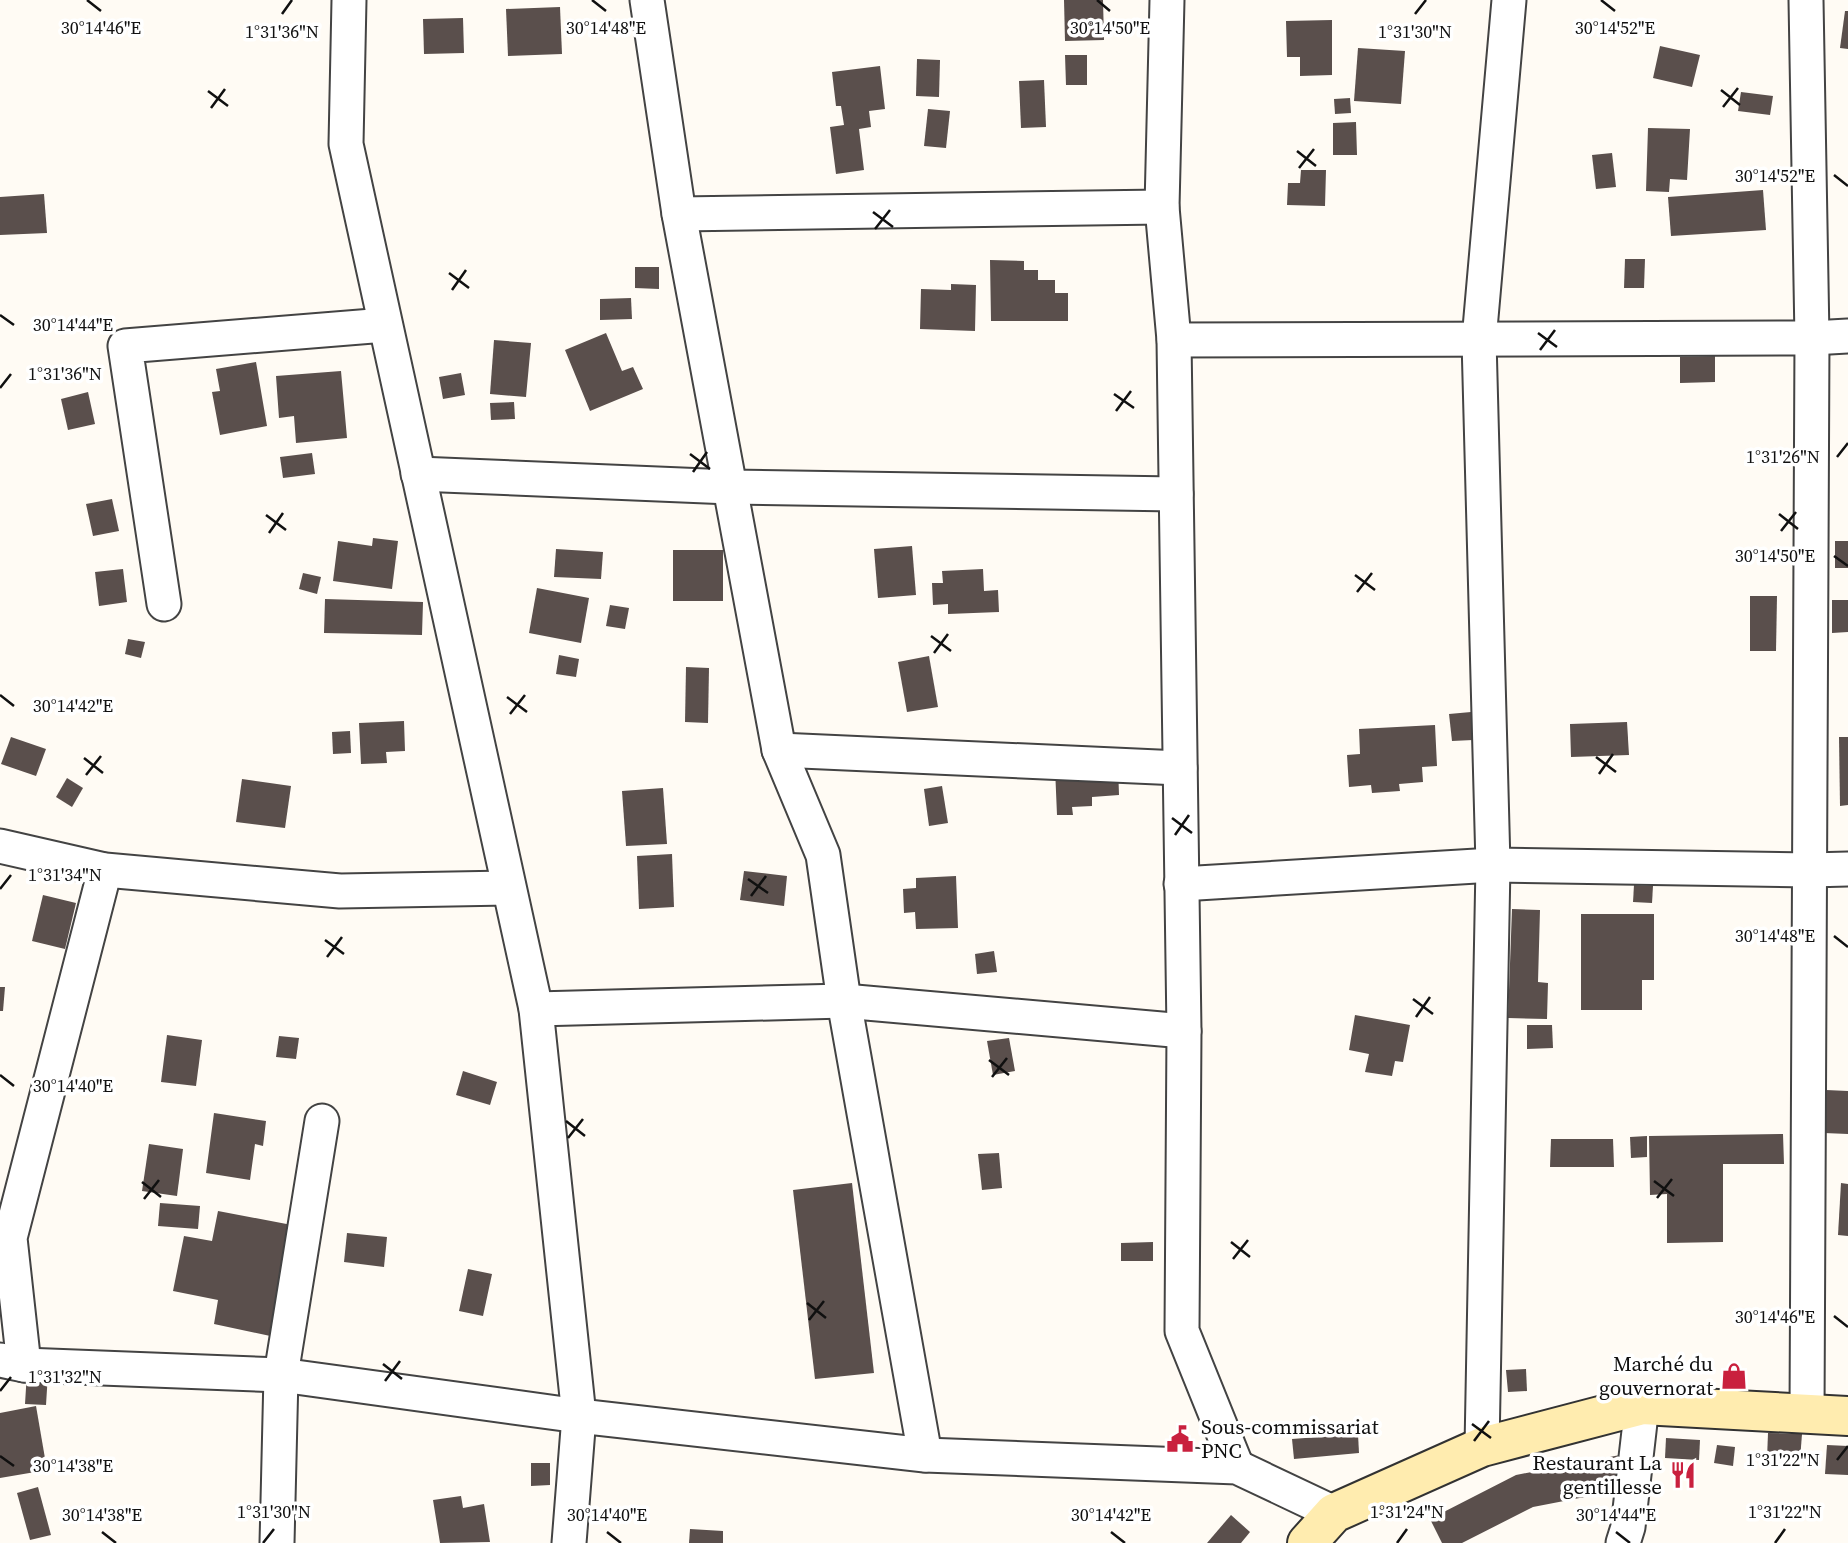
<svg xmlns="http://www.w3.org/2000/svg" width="1848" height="1543" font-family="'Source Serif 4',serif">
	<rect width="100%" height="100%" fill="#fffbf4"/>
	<g fill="#5a4f4c">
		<path d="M 1064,0 L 1103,0 L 1104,40 L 1065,41 Z"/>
		<path d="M 560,7 L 562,54 L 508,56 L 506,9 Z"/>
		<path d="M 1845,11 L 1848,11 L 1848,49 L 1840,48 Z"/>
		<path d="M 463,18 L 464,53 L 424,54 L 423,19 Z"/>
		<path d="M 1332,20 L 1332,75 L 1300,76 L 1300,57 L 1287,57 L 1286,21 Z"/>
		<path d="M 1660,46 L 1700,55 L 1692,87 L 1653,78 Z"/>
		<path d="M 1358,48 L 1405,51 L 1401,104 L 1354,101 Z"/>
		<path d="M 1065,55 L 1087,55 L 1087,85 L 1066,85 Z"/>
		<path d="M 917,59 L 940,60 L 939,97 L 916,96 Z"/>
		<path d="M 880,66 L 885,109 L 869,111 L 871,127 L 859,129 L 864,170 L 836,174 L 830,127 L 844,125 L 841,106 L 836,106 L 832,72 Z"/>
		<path d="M 1044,80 L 1046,127 L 1021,128 L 1019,81 Z"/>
		<path d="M 1741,92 L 1773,96 L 1770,115 L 1738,111 Z"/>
		<path d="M 1350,98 L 1351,113 L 1335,114 L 1334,99 Z"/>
		<path d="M 928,109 L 950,111 L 946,148 L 924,146 Z"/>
		<path d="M 1356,122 L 1357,155 L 1333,155 L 1333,123 Z"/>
		<path d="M 1648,128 L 1690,129 L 1687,180 L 1670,179 L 1669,192 L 1646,191 Z"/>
		<path d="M 1612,153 L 1616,187 L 1596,189 L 1592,155 Z"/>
		<path d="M 1301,170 L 1326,170 L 1325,206 L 1287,205 L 1288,183 L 1300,183 Z"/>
		<path d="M 1763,190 L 1766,230 L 1671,236 L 1668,197 Z"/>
		<path d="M 44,194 L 47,233 L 0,235 L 0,197 Z"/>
		<path d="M 1625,259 L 1645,259 L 1644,288 L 1624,288 Z"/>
		<path d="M 990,260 L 1024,261 L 1024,270 L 1038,270 L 1038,280 L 1055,280 L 1055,293 L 1068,293 L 1068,321 L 991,321 Z"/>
		<path d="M 635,267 L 659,267 L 659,289 L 635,288 Z"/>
		<path d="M 951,284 L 976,285 L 975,331 L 920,329 L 921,289 L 951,290 Z"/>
		<path d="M 631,298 L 632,319 L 600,320 L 600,299 Z"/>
		<path d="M 606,333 L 622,371 L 633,367 L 643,389 L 590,411 L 565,350 Z"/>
		<path d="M 494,340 L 531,343 L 526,397 L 490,394 Z"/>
		<path d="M 1715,356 L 1715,382 L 1680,383 L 1680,357 Z"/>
		<path d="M 256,362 L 267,426 L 220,435 L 212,392 L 220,391 L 216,369 Z"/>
		<path d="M 341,371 L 347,438 L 296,443 L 294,416 L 279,418 L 276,376 Z"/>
		<path d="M 461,373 L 465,395 L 443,399 L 439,377 Z"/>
		<path d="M 88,392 L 95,424 L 68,430 L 61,399 Z"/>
		<path d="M 514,402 L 515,419 L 491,420 L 490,403 Z"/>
		<path d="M 312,453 L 315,474 L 283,478 L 280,457 Z"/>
		<path d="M 112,499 L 119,531 L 93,536 L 86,504 Z"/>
		<path d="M 373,538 L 398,541 L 392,589 L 333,581 L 338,541 L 372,546 Z"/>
		<rect x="1835" y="541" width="13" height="27"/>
		<path d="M 912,546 L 916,595 L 878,598 L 874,549 Z"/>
		<path d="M 556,549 L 603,552 L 601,579 L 554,577 Z"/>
		<rect x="673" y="550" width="50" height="51"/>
		<path d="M 123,569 L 127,602 L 99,606 L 95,572 Z"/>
		<path d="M 983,569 L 984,591 L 998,590 L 999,612 L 948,614 L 948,604 L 933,605 L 932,583 L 943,583 L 942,571 Z"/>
		<path d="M 303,573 L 321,577 L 317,594 L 299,589 Z"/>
		<path d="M 537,588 L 589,598 L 581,643 L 529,633 Z"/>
		<path d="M 1750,596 L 1777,596 L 1776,651 L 1750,651 Z"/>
		<path d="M 325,599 L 423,602 L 422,635 L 324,633 Z"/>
		<path d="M 1832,600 L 1848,600 L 1848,632 L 1832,633 Z"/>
		<path d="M 610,605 L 629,608 L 625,629 L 606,626 Z"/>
		<path d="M 128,639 L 145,642 L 141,658 L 125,654 Z"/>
		<path d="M 559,655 L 579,659 L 576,677 L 556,674 Z"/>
		<path d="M 929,656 L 938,707 L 907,712 L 898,662 Z"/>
		<path d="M 686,667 L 709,668 L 708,723 L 685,722 Z"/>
		<path d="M 1471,712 L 1473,740 L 1452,741 L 1449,714 Z"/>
		<path d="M 404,721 L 405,751 L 386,752 L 387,763 L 361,764 L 359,723 Z"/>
		<path d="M 1627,722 L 1629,755 L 1571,757 L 1570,724 Z"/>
		<path d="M 1435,725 L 1437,766 L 1422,767 L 1423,782 L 1399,784 L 1400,791 L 1372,793 L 1371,785 L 1349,787 L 1347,755 L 1360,754 L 1359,729 Z"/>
		<path d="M 350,731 L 351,753 L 333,754 L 332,732 Z"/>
		<path d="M 11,737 L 46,749 L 36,776 L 1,764 Z"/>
		<path d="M 1839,737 L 1848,737 L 1848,805 L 1840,806 Z"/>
		<path d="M 1118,765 L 1119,795 L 1092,797 L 1092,806 L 1072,807 L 1073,815 L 1057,815 L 1055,768 Z"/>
		<path d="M 67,778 L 83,788 L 72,807 L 56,797 Z"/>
		<path d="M 242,779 L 291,786 L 285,828 L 236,822 Z"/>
		<path d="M 942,786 L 948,823 L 929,826 L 924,789 Z"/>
		<path d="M 663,788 L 667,844 L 626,846 L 622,791 Z"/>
		<path d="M 672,854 L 674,907 L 639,909 L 637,856 Z"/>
		<path d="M 744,871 L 787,876 L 784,906 L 740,900 Z"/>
		<path d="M 956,876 L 958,928 L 916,929 L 915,912 L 904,913 L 903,889 L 916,888 L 916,878 Z"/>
		<path d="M 1634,885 L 1653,886 L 1652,903 L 1633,902 Z"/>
		<path d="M 43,895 L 76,903 L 65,949 L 32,941 Z"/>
		<path d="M 1512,909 L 1540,910 L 1538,982 L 1548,983 L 1547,1019 L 1508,1018 Z"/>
		<path d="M 1581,914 L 1654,914 L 1654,980 L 1642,980 L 1642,1010 L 1581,1010 Z"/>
		<path d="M 994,951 L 997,972 L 977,974 L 975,954 Z"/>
		<path d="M 0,987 L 5,987 L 3,1011 L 0,1011 Z"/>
		<path d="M 1355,1015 L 1410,1025 L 1403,1062 L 1395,1061 L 1392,1076 L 1365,1072 L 1369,1054 L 1349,1050 Z"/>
		<path d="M 1527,1025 L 1552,1025 L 1553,1048 L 1527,1049 Z"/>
		<path d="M 167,1035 L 202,1040 L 196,1086 L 161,1082 Z"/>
		<path d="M 279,1036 L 299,1038 L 296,1059 L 276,1057 Z"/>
		<path d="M 1009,1038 L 1015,1071 L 993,1075 L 987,1041 Z"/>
		<path d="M 463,1071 L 497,1082 L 490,1105 L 456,1095 Z"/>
		<path d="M 1826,1090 L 1848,1091 L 1848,1134 L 1824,1133 Z"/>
		<path d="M 214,1113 L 266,1121 L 263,1146 L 255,1144 L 250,1180 L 206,1173 Z"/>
		<path d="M 1783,1134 L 1784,1164 L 1723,1164 L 1723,1242 L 1667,1243 L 1667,1194 L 1650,1195 L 1649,1136 Z"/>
		<path d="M 1647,1136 L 1647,1157 L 1631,1158 L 1630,1137 Z"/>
		<path d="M 1551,1139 L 1613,1139 L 1614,1167 L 1550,1167 Z"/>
		<path d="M 149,1144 L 183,1149 L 177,1196 L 142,1191 Z"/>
		<path d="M 999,1153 L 1002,1188 L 982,1190 L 978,1154 Z"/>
		<path d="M 852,1183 L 874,1373 L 815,1379 L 793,1190 Z"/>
		<path d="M 1841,1183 L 1848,1184 L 1848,1236 L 1838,1235 Z"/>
		<path d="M 160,1203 L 200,1206 L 198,1229 L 158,1226 Z"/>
		<path d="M 218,1211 L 297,1226 L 275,1337 L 214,1324 L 218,1300 L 173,1291 L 184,1236 L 212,1241 Z"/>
		<path d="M 347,1233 L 387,1237 L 384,1267 L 344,1262 Z"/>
		<path d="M 1153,1242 L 1153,1261 L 1121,1261 L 1121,1243 Z"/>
		<path d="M 468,1269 L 492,1274 L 483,1316 L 459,1311 Z"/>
		<path d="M 1526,1369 L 1527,1391 L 1508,1392 L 1506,1370 Z"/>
		<path d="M 27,1372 L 48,1373 L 46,1405 L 25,1404 Z"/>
		<path d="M 36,1406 L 47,1470 L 0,1478 L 0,1413 Z"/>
		<path d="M 1768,1433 L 1802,1434 L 1800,1460 L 1767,1459 Z"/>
		<path d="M 1358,1434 L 1359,1453 L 1294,1459 L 1292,1439 Z"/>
		<path d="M 1666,1438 L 1700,1440 L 1699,1460 L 1665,1458 Z"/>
		<path d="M 1717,1445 L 1735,1447 L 1733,1466 L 1714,1463 Z"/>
		<path d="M 1827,1445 L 1848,1446 L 1848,1475 L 1825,1474 Z"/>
		<path d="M 1620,1455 L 1626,1489 L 1533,1507 L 1462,1543 L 1442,1543 L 1430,1519 L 1516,1475 Z"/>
		<path d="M 531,1463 L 550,1463 L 550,1485 L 531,1486 Z"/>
		<path d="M 38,1487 L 51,1535 L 30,1540 L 17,1493 Z"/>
		<path d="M 461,1496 L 463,1508 L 484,1504 L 490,1542 L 440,1543 L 433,1500 Z"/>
		<path d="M 1231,1515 L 1250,1532 L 1241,1543 L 1207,1543 Z"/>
		<path d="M 690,1529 L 723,1531 L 723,1543 L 689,1543 Z"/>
	</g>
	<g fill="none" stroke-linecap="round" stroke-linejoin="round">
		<defs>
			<g id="street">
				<path d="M 349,0 L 346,144 L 536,1009 L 579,1416 L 569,1543"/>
				<path d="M 647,0 L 679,214 L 779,750 L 823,855 L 844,1001 L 925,1455"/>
				<path d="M 1167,0 L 1162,207 L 1174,340 L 1184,1031 L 1182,1331 L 1237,1467"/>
				<path d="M 1806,0 L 1812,338 L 1807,1414"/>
				<path d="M 679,214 L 1162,207"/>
				<path d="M 1174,340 L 1812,338 L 1848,336"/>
				<path d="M 418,474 L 730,487 L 1176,494"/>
				<path d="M 164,604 L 125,346 L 385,325"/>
				<path d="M 779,750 L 1180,768"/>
				<path d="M 0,846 L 105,870 L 340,891 L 508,888"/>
				<path d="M 1181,884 L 1493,865 L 1810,870 L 1848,869"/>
				<path d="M 536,1009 L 844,1001 L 1184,1031"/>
				<path d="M 0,1360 L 24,1365 L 281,1375 L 579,1416 L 925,1455 L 1237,1467 L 1334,1513"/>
				<path d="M 24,1365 L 10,1238 L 105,870"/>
				<path d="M 1482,1447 L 1493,865 L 1479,340 L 1509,0"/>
				<path d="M 277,1543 L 281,1375 L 322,1121"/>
				<path d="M 1623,1543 L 1628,1527 L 1642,1405"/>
			</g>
			<path id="secondary" d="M 1307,1543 L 1334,1513 L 1482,1447 L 1642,1405 L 1848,1416"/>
		</defs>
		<use href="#street" stroke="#434343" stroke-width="37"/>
		<use href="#secondary" stroke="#323232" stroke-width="42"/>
		<use href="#street" stroke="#fff" stroke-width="33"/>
		<use href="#secondary" stroke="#ffecaf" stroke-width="38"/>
	</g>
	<path fill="none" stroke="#101010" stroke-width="2.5" d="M 87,0 L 101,11M 592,0 L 606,11M 1097,0 L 1110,11M 1601,0 L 1615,11M 282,14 L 292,0M 1415,14 L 1426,0M 1721,90 L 1740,105M 208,91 L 228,106M 1723,107 L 1738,88M 211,108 L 225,89M 1297,151 L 1316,166M 1299,168 L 1314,149M 1834,175 L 1848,186M 873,212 L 893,227M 875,229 L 890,210M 449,273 L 469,288M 452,290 L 466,270M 0,315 L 14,325M 1538,333 L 1557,347M 1540,350 L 1555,330M 0,388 L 11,374M 1114,394 L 1134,408M 1116,411 L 1131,391M 690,454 L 710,469M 1837,457 L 1848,443M 693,472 L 707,452M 1779,514 L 1798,529M 266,515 L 286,530M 1781,531 L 1796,512M 269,533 L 283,513M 1834,556 L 1848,566M 1355,575 L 1375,590M 1357,592 L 1372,573M 931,636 L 951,651M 934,653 L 948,634M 0,695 L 14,706M 507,697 L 527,712M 510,714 L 525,695M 1596,757 L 1616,772M 84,758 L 103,773M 1599,774 L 1613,754M 86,775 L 101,756M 1172,818 L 1192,833M 1175,835 L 1189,815M 748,879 L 768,893M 0,889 L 11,875M 751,896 L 766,876M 1834,936 L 1848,947M 325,940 L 344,954M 327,957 L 342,937M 1413,999 L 1433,1014M 1416,1017 L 1430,997M 989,1060 L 1009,1075M 0,1075 L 14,1086M 992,1077 L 1007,1058M 566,1121 L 585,1136M 568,1138 L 583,1119M 1654,1181 L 1674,1196M 142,1182 L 161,1197M 1657,1198 L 1672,1179M 144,1199 L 159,1180M 1231,1242 L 1250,1257M 1233,1259 L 1248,1240M 807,1303 L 826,1318M 1834,1316 L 1848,1327M 809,1320 L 824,1301M 383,1364 L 402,1379M 385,1381 L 400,1361M 0,1391 L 11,1377M 1472,1424 L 1491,1438M 1474,1441 L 1489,1421M 0,1456 L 14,1466M 1837,1460 L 1848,1446M 102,1532 L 116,1543M 607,1532 L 621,1543M 1111,1532 L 1125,1543M 1616,1532 L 1630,1543M 263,1543 L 274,1529M 1397,1543 L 1407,1529M 1775,1543 L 1785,1529"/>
	<defs>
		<symbol id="shop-bare" viewBox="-9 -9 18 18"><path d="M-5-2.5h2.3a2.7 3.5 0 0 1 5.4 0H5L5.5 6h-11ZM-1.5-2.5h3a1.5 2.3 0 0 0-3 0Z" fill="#c9203e" stroke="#fff" stroke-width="2.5" paint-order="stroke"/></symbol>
		<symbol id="civic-bare" viewBox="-9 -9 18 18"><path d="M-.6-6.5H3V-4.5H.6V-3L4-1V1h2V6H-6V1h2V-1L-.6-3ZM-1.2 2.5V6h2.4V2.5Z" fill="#c9203e" stroke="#fff" stroke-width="2.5" paint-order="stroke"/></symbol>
		<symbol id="restaurant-bare" viewBox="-9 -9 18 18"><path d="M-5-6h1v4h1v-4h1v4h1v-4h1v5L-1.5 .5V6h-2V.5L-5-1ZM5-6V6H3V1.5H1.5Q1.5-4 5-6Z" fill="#c9203e" stroke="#fff" stroke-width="2.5" paint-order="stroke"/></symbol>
	</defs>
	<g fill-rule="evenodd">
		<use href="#shop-bare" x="1715" y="1357" width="38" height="38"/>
		<use href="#civic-bare" x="1161" y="1420" width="38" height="38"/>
		<use href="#restaurant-bare" x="1664" y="1456" width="38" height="38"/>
	</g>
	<g text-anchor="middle" stroke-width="7" stroke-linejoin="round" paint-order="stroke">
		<g font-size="21" fill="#101010" stroke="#fff" text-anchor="end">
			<text x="1713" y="1371">Marché du<tspan x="1713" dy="24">gouvernorat</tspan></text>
			<text x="1201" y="1434" text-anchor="start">Sous-commissariat<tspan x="1201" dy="24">PNC</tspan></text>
			<text x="1662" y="1470">Restaurant La<tspan x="1662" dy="24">gentillesse</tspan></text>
		</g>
	</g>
	<g font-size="18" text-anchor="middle" fill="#101010" stroke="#fff" stroke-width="7" stroke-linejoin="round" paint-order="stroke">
		<text x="101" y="34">30°14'46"E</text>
		<text x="606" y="34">30°14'48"E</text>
		<text x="1110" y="34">30°14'50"E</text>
		<text x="1615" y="34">30°14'52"E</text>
		<text x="282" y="38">1°31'36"N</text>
		<text x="1415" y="38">1°31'30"N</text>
		<text x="1775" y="182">30°14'52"E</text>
		<text x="73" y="331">30°14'44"E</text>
		<text x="65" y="380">1°31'36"N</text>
		<text x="1783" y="463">1°31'26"N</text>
		<text x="1775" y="562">30°14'50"E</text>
		<text x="73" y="712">30°14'42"E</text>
		<text x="65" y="881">1°31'34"N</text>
		<text x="1775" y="942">30°14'48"E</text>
		<text x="73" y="1092">30°14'40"E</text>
		<text x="1775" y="1323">30°14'46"E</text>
		<text x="65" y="1383">1°31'32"N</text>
		<text x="1783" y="1466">1°31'22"N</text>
		<text x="73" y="1472">30°14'38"E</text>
		<text x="274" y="1518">1°31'30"N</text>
		<text x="1407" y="1518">1°31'24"N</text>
		<text x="1785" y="1518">1°31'22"N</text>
		<text x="102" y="1521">30°14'38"E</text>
		<text x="607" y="1521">30°14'40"E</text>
		<text x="1111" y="1521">30°14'42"E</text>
		<text x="1616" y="1521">30°14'44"E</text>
	</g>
</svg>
